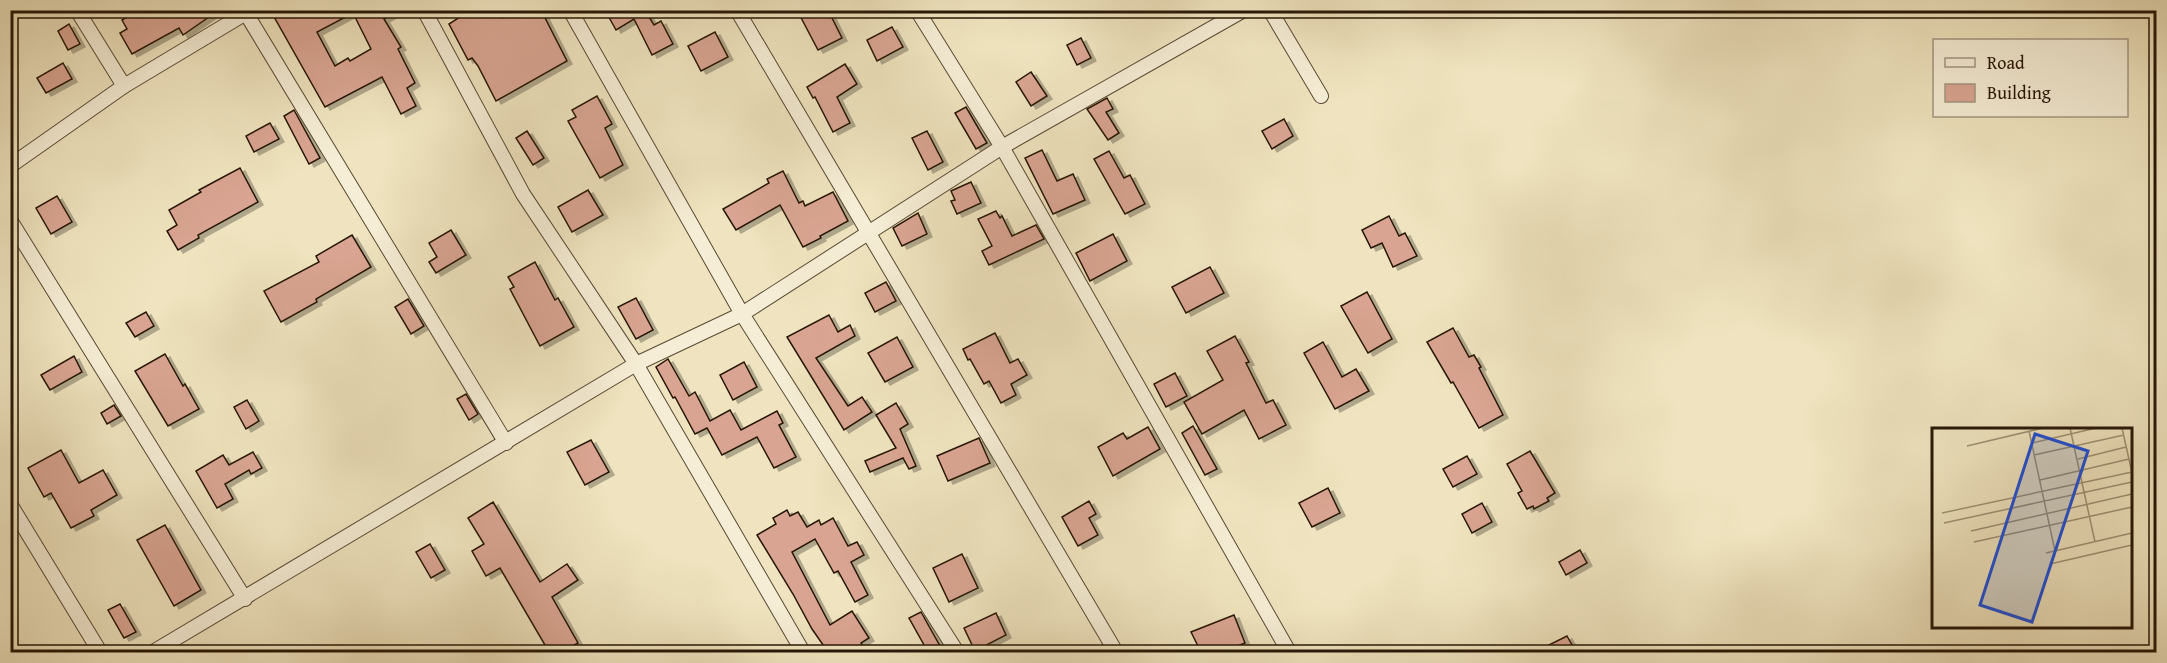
<svg xmlns="http://www.w3.org/2000/svg" width="2167" height="663" font-family="'Gentium Book Plus',serif">
	<defs>
		<filter id="shadow"><feDropShadow dx="5" dy="3" stdDeviation="0" flood-color="#0004"/></filter>
	</defs>
	<rect width="100%" height="100%" fill="#efe4bf"/>
	<filter id="stains"><feTurbulence type="fractalNoise" baseFrequency=".00333" numOctaves="4"/><feColorMatrix values="0 0 0 0 .2 0 0 0 0 .09 0 0 0 0 .02 0 0 0 .5 -.17"/></filter>
	<radialGradient id="worn" r=".72"><stop offset=".6" stop-color="#630" stop-opacity="0"/><stop offset="1" stop-color="#630" stop-opacity=".3"/></radialGradient>
	<g fill="#d9a592" stroke="#271606" stroke-width="1.5" fill-rule="evenodd" filter="url(#shadow)">
		<path d="M 138,10 L 219,10 L 183,35 L 179,28 L 132,54 L 120,33 L 127,29 L 122,20 Z"/>
		<path d="M 282,10 L 401,10 L 384,19 L 401,47 L 398,49 L 415,83 L 407,88 L 416,106 L 401,114 L 382,77 L 325,107 L 273,15 ZM 353,13 L 371,49 L 350,61 L 348,58 L 335,66 L 317,32 Z"/>
		<path d="M 457,10 L 497,10 L 502,18 L 516,10 L 541,10 L 567,61 L 496,101 L 478,66 L 472,58 L 468,60 L 449,24 L 460,17 Z"/>
		<path d="M 605,10 L 648,10 L 646,12 L 654,25 L 661,21 L 673,44 L 652,55 L 634,19 L 616,30 Z"/>
		<path d="M 797,10 L 828,10 L 842,38 L 818,50 Z"/>
		<path d="M 69,24 L 80,44 L 68,50 L 58,31 Z"/>
		<path d="M 892,27 L 903,47 L 877,61 L 867,40 Z"/>
		<path d="M 715,32 L 728,57 L 701,71 L 688,46 Z"/>
		<path d="M 1081,38 L 1091,58 L 1077,65 L 1067,45 Z"/>
		<path d="M 63,63 L 72,79 L 46,93 L 37,78 Z"/>
		<path d="M 845,64 L 857,84 L 837,97 L 850,123 L 833,132 L 815,97 L 813,98 L 807,87 Z"/>
		<path d="M 1031,72 L 1047,96 L 1031,106 L 1016,82 Z"/>
		<path d="M 597,96 L 612,124 L 605,128 L 623,165 L 600,178 L 568,121 L 576,117 L 572,110 Z"/>
		<path d="M 1107,98 L 1113,109 L 1106,112 L 1119,133 L 1108,140 L 1087,109 Z"/>
		<path d="M 966,107 L 987,143 L 976,149 L 955,113 Z"/>
		<path d="M 294,110 L 320,158 L 309,164 L 284,116 Z"/>
		<path d="M 1284,119 L 1293,136 L 1272,149 L 1262,131 Z"/>
		<path d="M 270,123 L 279,139 L 254,152 L 246,136 Z"/>
		<path d="M 527,131 L 544,158 L 533,165 L 516,138 Z"/>
		<path d="M 927,131 L 943,162 L 928,170 L 912,138 Z"/>
		<path d="M 1042,150 L 1057,181 L 1073,174 L 1085,200 L 1053,214 L 1025,158 Z"/>
		<path d="M 1109,151 L 1124,178 L 1130,175 L 1145,204 L 1125,214 L 1094,159 Z"/>
		<path d="M 240,168 L 258,202 L 198,235 L 199,238 L 178,250 L 167,231 L 177,225 L 169,210 L 201,192 L 199,190 Z"/>
		<path d="M 783,171 L 799,203 L 803,201 L 805,206 L 833,192 L 848,221 L 820,236 L 821,238 L 803,247 L 780,205 L 736,230 L 723,209 L 769,183 L 767,179 Z"/>
		<path d="M 971,182 L 981,203 L 957,214 L 951,201 L 955,200 L 951,191 Z"/>
		<path d="M 588,190 L 603,215 L 572,232 L 558,207 Z"/>
		<path d="M 57,196 L 72,222 L 51,234 L 36,208 Z"/>
		<path d="M 996,211 L 1000,218 L 1002,216 L 1012,236 L 1036,225 L 1044,239 L 989,265 L 982,251 L 992,246 L 978,219 Z"/>
		<path d="M 918,213 L 927,234 L 902,246 L 893,228 Z"/>
		<path d="M 1389,216 L 1399,236 L 1405,233 L 1417,256 L 1393,267 L 1382,243 L 1371,248 L 1362,230 Z"/>
		<path d="M 451,230 L 466,255 L 436,273 L 429,262 L 437,257 L 429,243 Z"/>
		<path d="M 1113,234 L 1127,261 L 1090,281 L 1076,253 Z"/>
		<path d="M 352,235 L 371,267 L 316,299 L 317,302 L 281,322 L 264,291 L 319,262 L 316,256 Z"/>
		<path d="M 535,262 L 555,300 L 558,298 L 574,327 L 540,346 L 510,289 L 514,287 L 508,277 Z"/>
		<path d="M 1210,267 L 1224,293 L 1186,313 L 1172,287 Z"/>
		<path d="M 886,282 L 896,301 L 875,312 L 865,293 Z"/>
		<path d="M 1367,292 L 1392,339 L 1368,353 L 1341,306 Z"/>
		<path d="M 636,298 L 653,330 L 636,339 L 618,307 Z"/>
		<path d="M 408,299 L 424,326 L 411,334 L 395,307 Z"/>
		<path d="M 146,312 L 154,326 L 135,337 L 126,323 Z"/>
		<path d="M 829,315 L 838,332 L 850,325 L 855,336 L 816,358 L 848,406 L 862,397 L 872,412 L 844,430 L 787,337 Z"/>
		<path d="M 1453,328 L 1469,357 L 1474,355 L 1481,367 L 1479,368 L 1503,415 L 1479,428 L 1453,382 L 1451,383 L 1427,342 Z"/>
		<path d="M 995,333 L 1010,363 L 1018,359 L 1027,375 L 1011,384 L 1016,395 L 1001,403 L 989,381 L 984,384 L 970,359 L 968,360 L 963,349 Z"/>
		<path d="M 1235,336 L 1249,362 L 1246,363 L 1266,403 L 1273,400 L 1286,425 L 1259,439 L 1244,410 L 1202,434 L 1184,402 L 1223,380 L 1207,351 Z"/>
		<path d="M 897,337 L 913,367 L 885,382 L 868,353 Z"/>
		<path d="M 1323,342 L 1342,377 L 1356,369 L 1369,391 L 1335,409 L 1304,353 Z"/>
		<path d="M 165,354 L 183,386 L 185,384 L 199,409 L 168,426 L 135,371 Z"/>
		<path d="M 74,356 L 82,372 L 50,390 L 41,375 Z"/>
		<path d="M 668,359 L 689,396 L 695,392 L 710,421 L 730,410 L 741,430 L 777,411 L 783,423 L 779,425 L 796,457 L 774,468 L 757,437 L 722,455 L 707,428 L 695,434 L 675,397 L 673,398 L 656,367 Z"/>
		<path d="M 744,362 L 757,387 L 733,400 L 720,375 Z"/>
		<path d="M 1175,373 L 1187,396 L 1166,407 L 1154,384 Z"/>
		<path d="M 466,394 L 478,414 L 469,420 L 457,399 Z"/>
		<path d="M 247,400 L 259,421 L 246,429 L 234,407 Z"/>
		<path d="M 896,403 L 908,424 L 900,429 L 916,466 L 909,469 L 903,458 L 870,472 L 865,461 L 896,448 L 876,415 Z"/>
		<path d="M 114,405 L 121,416 L 107,424 L 101,413 Z"/>
		<path d="M 1193,426 L 1217,469 L 1205,475 L 1182,433 Z"/>
		<path d="M 1148,427 L 1160,449 L 1113,476 L 1098,447 L 1123,433 L 1127,439 Z"/>
		<path d="M 979,438 L 990,463 L 948,481 L 937,456 Z"/>
		<path d="M 591,440 L 609,472 L 585,485 L 567,452 Z"/>
		<path d="M 61,450 L 79,483 L 103,470 L 117,495 L 91,510 L 94,516 L 71,528 L 51,493 L 44,497 L 28,468 Z"/>
		<path d="M 1530,451 L 1555,493 L 1547,498 L 1549,501 L 1534,509 L 1533,506 L 1527,509 L 1518,493 L 1522,491 L 1507,464 Z"/>
		<path d="M 253,452 L 262,468 L 251,474 L 249,470 L 225,484 L 233,499 L 217,508 L 196,471 L 223,455 L 229,465 Z"/>
		<path d="M 1467,456 L 1477,474 L 1453,487 L 1443,469 Z"/>
		<path d="M 1328,488 L 1340,513 L 1312,527 L 1299,503 Z"/>
		<path d="M 1089,501 L 1096,514 L 1089,518 L 1098,535 L 1078,546 L 1062,517 Z"/>
		<path d="M 493,502 L 540,582 L 567,564 L 578,580 L 552,597 L 578,643 L 562,652 L 549,652 L 500,568 L 486,576 L 472,551 L 484,544 L 468,518 Z"/>
		<path d="M 1482,503 L 1492,522 L 1472,533 L 1462,514 Z"/>
		<path d="M 787,510 L 790,516 L 798,512 L 807,527 L 819,520 L 821,525 L 833,518 L 848,546 L 857,542 L 864,555 L 851,562 L 868,595 L 855,602 L 838,571 L 834,573 L 815,539 L 792,552 L 830,625 L 852,611 L 869,638 L 861,643 L 866,652 L 828,652 L 812,629 L 793,594 L 757,535 L 776,524 L 773,518 Z"/>
		<path d="M 165,525 L 201,590 L 174,606 L 137,540 Z"/>
		<path d="M 430,544 L 445,570 L 431,578 L 416,552 Z"/>
		<path d="M 1580,550 L 1587,563 L 1566,575 L 1559,562 Z"/>
		<path d="M 962,554 L 978,588 L 949,602 L 933,568 Z"/>
		<path d="M 120,604 L 136,632 L 124,638 L 108,610 Z"/>
		<path d="M 921,612 L 940,646 L 928,652 L 909,618 Z"/>
		<path d="M 996,613 L 1006,635 L 975,651 L 964,628 Z"/>
		<path d="M 1234,615 L 1245,643 L 1222,652 L 1201,652 L 1191,632 Z"/>
		<path d="M 1567,636 L 1576,652 L 1535,652 Z"/>
	</g>
	<g fill="none" stroke-linecap="round" stroke-linejoin="round">
		<defs>
			<g id="street">
				<path d="M 77,10 L 124,86"/>
				<path d="M 244,10 L 506,443"/>
				<path d="M 424,10 L 523,194 L 636,364 L 803,652"/>
				<path d="M 570,10 L 742,314 L 957,652"/>
				<path d="M 737,10 L 1116,652"/>
				<path d="M 917,10 L 1002,147 L 1289,652"/>
				<path d="M 1270,10 L 1321,96"/>
				<path d="M 10,166 L 124,86 L 251,10"/>
				<path d="M 10,220 L 245,599"/>
				<path d="M 10,504 L 100,652"/>
				<path d="M 153,652 L 636,364 L 742,314 L 1002,147 L 1244,10"/>
			</g>
		</defs>
		<use href="#street" stroke="#594a34" stroke-width="16"/>
		<use href="#street" stroke="#f5edd5" stroke-width="14"/>
	</g>
	<g transform="translate(1932 428)">
		<rect width="200" height="200" fill="#efe4bf"/>
		<path fill="none" stroke="#9f9275" stroke-width="1.5" d="M 138,0 L 163,114M 190,0 L 200,45M 97,3 L 123,123M 100,15 L 164,0M 35,18 L 111,0M 102,27 L 192,7M 146,31 L 194,19M 108,52 L 197,31M 10,85 L 200,44M 12,95 L 200,54M 39,103 L 200,66M 42,114 L 200,79M 114,125 L 200,105M 118,136 L 200,117"/>
		<path fill="#1d4ed8" fill-opacity="0.15" stroke="#1d4ed8" stroke-width="3" d="M 103,6 L 156,23 L 100,194 L 48,177 Z"/>
		<rect width="200" height="200" fill="none" stroke="#271606" stroke-width="3"/>
	</g>
	<rect width="2167" height="663" fill="none" stroke="#efe4bf" stroke-width="36"/>
	<rect x="12" y="12" width="2143" height="639" fill="none" stroke="#271606" stroke-width="3"/>
	<rect x="18" y="18" width="2131" height="627" fill="none" stroke="#271606" stroke-width="1.5"/>
	<rect x="1933" y="39" width="195" height="78" fill="#f5edd5" stroke="#a39782" stroke-width="1.5"/>
	<rect x="1945" y="58" width="30" height="9" fill="#f5edd5" stroke="#a39782" stroke-width="1.5"/>
	<text x="1987" y="69" font-size="18" fill="#271606">Road</text>
	<rect x="1945" y="84" width="30" height="18" fill="#d9a592" stroke="#a39782" stroke-width="1.5"/>
	<text x="1987" y="99" font-size="18" fill="#271606">Building</text>
	<rect width="100%" height="100%" filter="url(#stains)"/>
	<rect width="100%" height="100%" fill="url(#worn)"/>
</svg>
